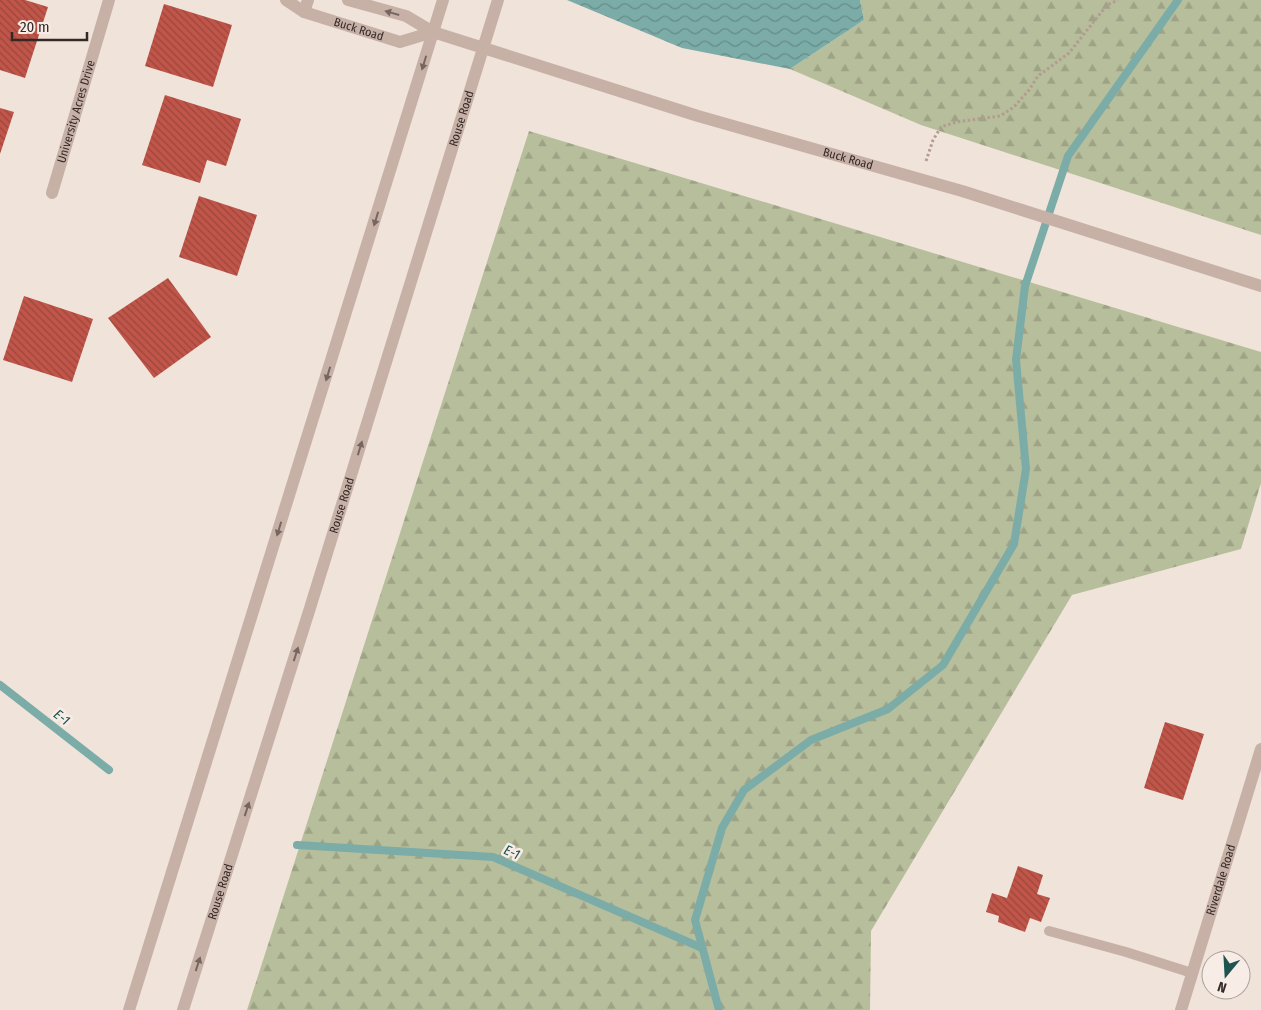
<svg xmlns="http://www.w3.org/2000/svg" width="1261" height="1010" font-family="'Fira Sans Condensed',sans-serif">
	<defs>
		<pattern id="forest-firs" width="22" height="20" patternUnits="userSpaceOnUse" patternTransform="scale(1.25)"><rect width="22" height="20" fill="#b7be9b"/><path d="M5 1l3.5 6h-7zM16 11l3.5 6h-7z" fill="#9ea386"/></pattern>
		<pattern id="water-waves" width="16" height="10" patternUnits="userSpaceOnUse" patternTransform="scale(1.25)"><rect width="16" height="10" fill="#7baca7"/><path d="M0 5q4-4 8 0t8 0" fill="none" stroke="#668c88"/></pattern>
		<pattern id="building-back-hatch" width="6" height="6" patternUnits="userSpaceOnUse" patternTransform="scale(1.25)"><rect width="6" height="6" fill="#c05549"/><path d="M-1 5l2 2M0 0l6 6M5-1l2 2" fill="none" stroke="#9d463d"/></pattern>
	</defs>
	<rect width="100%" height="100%" fill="#f0e3da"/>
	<g fill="url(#forest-firs)">
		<path d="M 860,0 L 1261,0 L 1261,235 L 921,125 L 790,69 L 864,20 Z"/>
		<path d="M 529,131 L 1261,352 L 1261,483 L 1241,549 L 1072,595 L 871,931 L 870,1010 L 247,1010 Z"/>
	</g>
	<path fill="url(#water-waves)" d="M 567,0 L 860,0 L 864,20 L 790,69 L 682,48 Z"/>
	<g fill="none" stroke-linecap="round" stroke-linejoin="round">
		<g stroke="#7baca7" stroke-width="8">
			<path d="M 0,685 L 109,770"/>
			<path d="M 297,845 L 493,857 L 702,948"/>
			<path d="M 719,1010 L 695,920 L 722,828 L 744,790 L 811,740 L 888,709 L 943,665 L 1014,544 L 1026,469 L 1016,360 L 1025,286 L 1068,156 L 1178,0"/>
		</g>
	</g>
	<g fill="url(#building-back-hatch)">
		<path d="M 0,0 L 25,0 L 48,7 L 25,78 L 0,70 Z"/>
		<path d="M 164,4 L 232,25 L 213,87 L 145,66 Z"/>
		<path d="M 165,95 L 241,119 L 226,166 L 207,160 L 200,183 L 142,165 Z"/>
		<path d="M 0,108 L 14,112 L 0,154 Z"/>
		<path d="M 199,196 L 257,215 L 237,276 L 179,257 Z"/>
		<path d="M 168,278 L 211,337 L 154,378 L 108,318 Z"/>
		<path d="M 24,296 L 93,319 L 72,382 L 3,360 Z"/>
		<path d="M 1165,722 L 1204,734 L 1183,800 L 1144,788 Z"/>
		<path d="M 1018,866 L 1043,875 L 1037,894 L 1050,898 L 1041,922 L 1030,918 L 1025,932 L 998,922 L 999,916 L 986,912 L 992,893 L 1007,898 Z"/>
	</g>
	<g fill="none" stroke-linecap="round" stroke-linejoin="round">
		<path stroke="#b39b91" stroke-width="3" stroke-dasharray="2.5 2.5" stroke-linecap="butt" d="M 926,161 L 933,140 L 941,127 L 956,122 L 1000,116 L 1014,107 L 1029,90 L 1038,76 L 1069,53 L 1107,5 L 1118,0"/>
		<path stroke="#c7b1a7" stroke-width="10" d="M 1049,931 L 1126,952 L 1192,973"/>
		<g stroke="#c7b1a7" stroke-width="12">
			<path id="s1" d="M 286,0 L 304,12 L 400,42 L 433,32"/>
			<path d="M 348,0 L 406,16 L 433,32"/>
			<path d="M 304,12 L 308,0"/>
			<path id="s2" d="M 52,193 L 109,0"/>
			<path id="s3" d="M 1181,1010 L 1261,749"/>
		</g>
		<g stroke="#c7b1a7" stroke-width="12">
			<path id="s4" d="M 433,32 L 698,116 L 962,191 L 1261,286"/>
			<path d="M 129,1010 L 443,0"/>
			<path id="s5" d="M 183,1010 L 310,608 L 498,0"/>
		</g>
	</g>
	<defs><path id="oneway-solid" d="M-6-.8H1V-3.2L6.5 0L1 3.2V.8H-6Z" transform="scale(1.25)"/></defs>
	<g fill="#766661">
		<use href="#oneway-solid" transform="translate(392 13) rotate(-164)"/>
		<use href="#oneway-solid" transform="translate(424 63) rotate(107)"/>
		<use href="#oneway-solid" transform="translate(376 219) rotate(107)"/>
		<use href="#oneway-solid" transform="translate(328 374) rotate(107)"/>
		<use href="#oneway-solid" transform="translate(360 448) rotate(-73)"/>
		<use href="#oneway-solid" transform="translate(279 529) rotate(107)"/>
		<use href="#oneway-solid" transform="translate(296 654) rotate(-72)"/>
		<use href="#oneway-solid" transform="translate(247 809) rotate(-72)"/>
		<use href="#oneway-solid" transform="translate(198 964) rotate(-72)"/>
	</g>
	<g text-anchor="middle" stroke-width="5" stroke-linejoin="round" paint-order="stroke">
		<g font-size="12" fill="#342927" stroke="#f8ede6">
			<text dy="4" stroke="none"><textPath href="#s1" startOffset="79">Buck Road</textPath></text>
			<text dy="4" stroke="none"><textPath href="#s2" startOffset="85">University Acres Drive</textPath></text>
			<text dy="4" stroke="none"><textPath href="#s5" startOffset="934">Rouse Road</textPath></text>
			<text dy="4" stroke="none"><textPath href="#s4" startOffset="434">Buck Road</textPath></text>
			<text dy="4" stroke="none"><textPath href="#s5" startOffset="529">Rouse Road</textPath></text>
			<text dy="4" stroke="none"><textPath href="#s3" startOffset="136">Riverdale Road</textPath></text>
			<text dy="4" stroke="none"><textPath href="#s5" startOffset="124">Rouse Road</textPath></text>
		</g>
		<g font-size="14" font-style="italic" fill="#1f5350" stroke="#f8ede6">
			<text transform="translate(62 717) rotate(38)" y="5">E-1</text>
			<text transform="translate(512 852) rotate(24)" y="5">E-1</text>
		</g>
	</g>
	<g transform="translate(1226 975) rotate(198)"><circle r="24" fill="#f8ede6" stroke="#aa9f9a"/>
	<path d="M0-4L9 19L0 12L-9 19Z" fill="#1f5350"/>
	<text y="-8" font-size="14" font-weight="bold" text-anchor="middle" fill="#342927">N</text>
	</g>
	<path d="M12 32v8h75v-8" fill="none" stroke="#342927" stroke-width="2.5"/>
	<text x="20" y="32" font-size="15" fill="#342927" stroke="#f8ede6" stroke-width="4" paint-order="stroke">20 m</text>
</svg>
